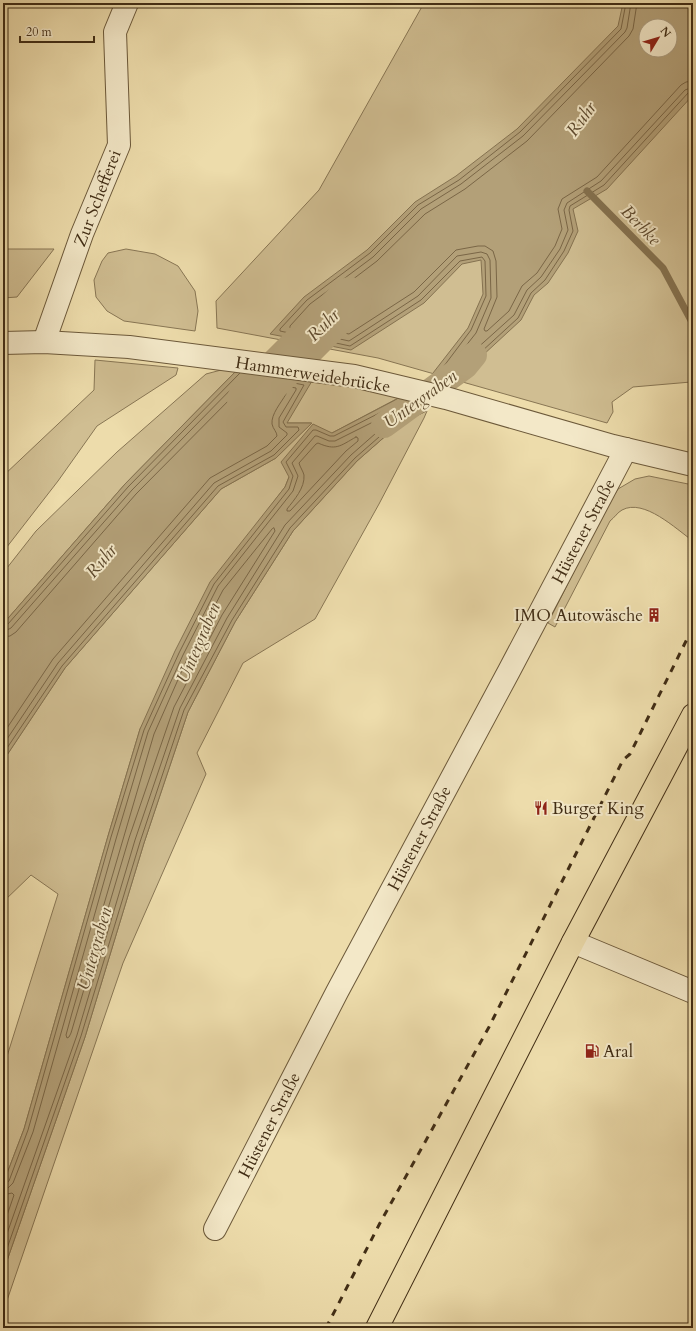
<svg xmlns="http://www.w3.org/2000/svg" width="696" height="1331" font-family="Cardo,serif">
	<rect width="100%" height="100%" fill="#eddcab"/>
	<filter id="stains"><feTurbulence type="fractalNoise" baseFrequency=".005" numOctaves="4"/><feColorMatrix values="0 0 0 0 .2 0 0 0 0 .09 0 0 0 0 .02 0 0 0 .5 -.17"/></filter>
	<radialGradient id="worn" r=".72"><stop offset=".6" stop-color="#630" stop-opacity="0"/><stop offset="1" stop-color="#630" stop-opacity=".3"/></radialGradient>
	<g fill="#d0be92" stroke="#887654" fill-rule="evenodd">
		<path d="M 424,3 L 693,3 L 693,373 L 691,382 L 633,387 L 612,402 L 613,412 L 607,423 L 378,358 L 217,328 L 216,301 L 319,190 ZM 646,26 L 670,26 L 670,50 L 646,50 Z"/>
		<path d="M 3,249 L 54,249 L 17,297 L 3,298 Z"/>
		<path d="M 126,249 L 155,254 L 178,266 L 195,291 L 198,311 L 195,331 L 124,321 L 107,311 L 96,297 L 94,280 L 102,261 L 108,253 Z"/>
		<path d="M 95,360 L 178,368 L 176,375 L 97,426 L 58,481 L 3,552 L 3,476 L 94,390 Z"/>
		<path d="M 240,365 L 323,380 L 401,397 L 427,411 L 424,418 L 379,504 L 315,619 L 243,663 L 197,753 L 206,774 L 123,963 L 3,1312 L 3,1272 L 85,1037 L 144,843 L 188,712 L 235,622 L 293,531 L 357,461 L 397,426 L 426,411 L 400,397 L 332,433 L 289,477 L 285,487 L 269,508 L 140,729 L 108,836 L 24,1129 L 3,1184 L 3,1069 L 58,894 L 31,875 L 3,902 L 3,761 L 65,668 L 221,489 L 276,458 L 311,423 L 286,423 L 239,368 L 125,484 L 3,624 L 3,573 L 36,531 L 117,452 L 206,374 Z"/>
		<path d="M 649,476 L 693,485 L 693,541 C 676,529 644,498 622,510 C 618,512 614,518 610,521 L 555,627 L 548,623 L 606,508 L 618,489 L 635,479 Z"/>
	</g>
	<g fill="#b3a078" stroke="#857250" fill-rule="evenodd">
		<path d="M 623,3 L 693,3 L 693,95 L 607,189 L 573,209 L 578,231 L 568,253 L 548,283 L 534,295 L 521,320 L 456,380 L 433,373 L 468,328 L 483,294 L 481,260 L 462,264 L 424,303 L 351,350 L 270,334 L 304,297 L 367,250 L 415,202 L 456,176 L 517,129 L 618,26 ZM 646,26 L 670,26 L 670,50 L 646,50 Z"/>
		<path d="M 239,368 L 312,381 L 287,423 L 312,423 L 276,458 L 221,489 L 65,668 L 3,761 L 3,624 L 125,484 Z"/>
		<path d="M 401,397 L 426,411 L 397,426 L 357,461 L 293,531 L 235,622 L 188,712 L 144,843 L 85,1037 L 3,1272 L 3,1184 L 24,1129 L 108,836 L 140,729 L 175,651 L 210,582 L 285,487 L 289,477 L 281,462 L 313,424 L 332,433 Z"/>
	</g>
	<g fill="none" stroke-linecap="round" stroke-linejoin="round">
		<g stroke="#7a6646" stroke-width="1">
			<path d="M 626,3 L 621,29 L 520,132 L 459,180 L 418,205 L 370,253 L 307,300 L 280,329 L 280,331 L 350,346 L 421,300 L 460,261 L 482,257 L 485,261 L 486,296 L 471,330 L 441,370 L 442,372 L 456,375 L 518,318 L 531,293 L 545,280 L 564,251 L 573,231 L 569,210 L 570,206 L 604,185 L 688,93 L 693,92"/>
			<path d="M 631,3 L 627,28 L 625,32 L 523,136 L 461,184 L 421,209 L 373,257 L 310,304 L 290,326 L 290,328 L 349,341 L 418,296 L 457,256 L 481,252 L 487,254 L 490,260 L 491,298 L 476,333 L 450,366 L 450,369 L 454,369 L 514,315 L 527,290 L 541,277 L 560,249 L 568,230 L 564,210 L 567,203 L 601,181 L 685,90 L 693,87"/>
			<path d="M 637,3 L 633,29 L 629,36 L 527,141 L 465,189 L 425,214 L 377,261 L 315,308 L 301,322 L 301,324 L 349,334 L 414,292 L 456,250 L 478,246 L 485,246 L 493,251 L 496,261 L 497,297 L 484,329 L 485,331 L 487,331 L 509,311 L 522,286 L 537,273 L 555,246 L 562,229 L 558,209 L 562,199 L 597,177 L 681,85 L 686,82 L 693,81"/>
			<path d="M 356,437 L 358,438 L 358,441 L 346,451 L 290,511 L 287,511 L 287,509 C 294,500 305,488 304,475 C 303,471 300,467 299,463 L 316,444 L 318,443 C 336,451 340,446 356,437 Z"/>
			<path d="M 274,528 L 275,531 L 222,615 L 174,707 L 129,838 L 71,1033 L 69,1037 L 67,1038 L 66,1035 L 72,1013 L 154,734 L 188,657 L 223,590 L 272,529 Z"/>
			<path d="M 3,626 L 8,624 L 128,487 L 240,373"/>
			<path d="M 3,631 L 7,630 L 11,628 L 132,490 L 242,378 L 296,388 L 296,390 L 279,418 L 279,427 L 287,433 L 287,435 L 271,451 L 214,483 L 58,663 L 3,745"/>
			<path d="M 3,637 L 10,636 L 16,632 L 136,494 L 244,385 L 286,392 L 286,394 C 281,403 271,414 272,424 C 273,429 277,432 277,436 L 267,446 L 210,478 L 53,659 L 3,734"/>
			<path d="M 3,754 L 62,666 L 218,486 L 274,455 L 299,430 L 298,427 L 286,427 L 283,422 L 304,385 L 265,377"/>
			<path d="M 3,1183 L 6,1183 L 9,1181 L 28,1130 L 111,837 L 144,730 L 179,653 L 214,584 L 289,489 L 293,476 L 286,462 L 313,430 L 316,430 L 330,436 L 334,436 L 401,402 L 414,409 L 415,412 L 395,423 L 355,458 L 290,528 L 232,620 L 184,710 L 140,842 L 81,1036 L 3,1260"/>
			<path d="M 3,1188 L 8,1188 L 13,1183 L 33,1132 L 116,839 L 148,732 L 183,655 L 218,586 L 293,491 L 298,476 L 292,463 L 315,436 L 317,436 L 329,441 L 335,441 L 401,408 L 404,410 L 404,412 L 392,419 L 351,455 L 285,525 L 227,618 L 180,708 L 135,840 L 77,1035 L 3,1245"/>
			<path d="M 3,1195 L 12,1193 L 14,1195 L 3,1227"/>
		</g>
		<path stroke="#857250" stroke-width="7" d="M 587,191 L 663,268 L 693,324"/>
		<path stroke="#b3a078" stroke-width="26" d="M 384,425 L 465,366 L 474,355"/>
		<path stroke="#b3a078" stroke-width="44" d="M 249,400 L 350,299"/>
		<defs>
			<g id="minor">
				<path d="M 44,342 L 82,234 L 119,145 L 115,32 L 127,3"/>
				<path d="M 3,343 L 44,342 L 129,347 L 354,376 L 446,398 L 613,446 L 693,465"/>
				<path d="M 573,942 L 693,992"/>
				<path d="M 215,1229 L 337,992 L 509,671 L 626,449"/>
			</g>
			<path id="major" d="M 377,1328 L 573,942 L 693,715"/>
		</defs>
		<use href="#minor" stroke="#6c593a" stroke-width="24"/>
		<use href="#major" stroke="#412d15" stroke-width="24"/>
		<use href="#minor" stroke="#f3e8c8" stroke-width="22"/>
		<use href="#major" stroke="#eddcab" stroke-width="22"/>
		<path stroke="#412d15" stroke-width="3" stroke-dasharray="7 7" stroke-linecap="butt" d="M 326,1328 L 380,1223 L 489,1027 L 623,760 L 630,754 L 693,627"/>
	</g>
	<defs>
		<symbol id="building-bare" viewBox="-9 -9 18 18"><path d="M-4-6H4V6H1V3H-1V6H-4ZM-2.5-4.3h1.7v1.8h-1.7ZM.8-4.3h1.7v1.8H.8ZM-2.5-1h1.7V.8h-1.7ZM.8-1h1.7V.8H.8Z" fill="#8f2418" stroke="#f3e8c8" stroke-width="2.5" paint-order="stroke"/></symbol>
		<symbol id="restaurant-bare" viewBox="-9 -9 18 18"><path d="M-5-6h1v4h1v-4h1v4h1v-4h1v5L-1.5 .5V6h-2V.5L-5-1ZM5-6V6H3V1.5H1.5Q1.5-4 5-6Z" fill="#8f2418" stroke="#f3e8c8" stroke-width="2.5" paint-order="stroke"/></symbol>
		<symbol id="fuel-bare" viewBox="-9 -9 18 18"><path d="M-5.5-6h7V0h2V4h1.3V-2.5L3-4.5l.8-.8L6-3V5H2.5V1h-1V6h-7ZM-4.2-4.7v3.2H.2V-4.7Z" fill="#8f2418" stroke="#f3e8c8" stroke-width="2.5" paint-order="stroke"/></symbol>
	</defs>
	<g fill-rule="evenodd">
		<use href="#building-bare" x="644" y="605" width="20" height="20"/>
		<use href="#restaurant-bare" x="531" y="798" width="20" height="20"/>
		<use href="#fuel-bare" x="582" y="1041" width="20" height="20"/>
	</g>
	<g text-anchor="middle" stroke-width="4" stroke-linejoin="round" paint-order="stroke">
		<g font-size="17" fill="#412d15" stroke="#f3e8c8">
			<text transform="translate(97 198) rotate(-69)" y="6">Zur Schefferei</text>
			<text transform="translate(313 374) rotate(9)" y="6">Hammerweidebrücke</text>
			<text transform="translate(583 531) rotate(-62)" y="6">Hüstener Straße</text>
			<text transform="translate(419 838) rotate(-62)" y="6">Hüstener Straße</text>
			<text transform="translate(269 1125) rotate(-63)" y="6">Hüstener Straße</text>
		</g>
		<g font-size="17" fill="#412d15" stroke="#f3e8c8" text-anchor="start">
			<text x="643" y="621" text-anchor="end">IMO Autowäsche</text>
			<text x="552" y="814">Burger King</text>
			<text x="603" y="1057">Aral</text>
		</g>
		<g font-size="18" font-style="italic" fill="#5e4a2e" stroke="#f3e8c8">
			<text transform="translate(581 119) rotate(-54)" y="6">Ruhr</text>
			<text transform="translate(641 225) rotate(46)" y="6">Berbke</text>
			<text transform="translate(323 325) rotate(-45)" y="6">Ruhr</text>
			<text transform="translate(420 399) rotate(-36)" y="6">Untergraben</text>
			<text transform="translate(101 561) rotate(-50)" y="6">Ruhr</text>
			<text transform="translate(198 643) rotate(-67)" y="6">Untergraben</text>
			<text transform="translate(94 949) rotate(-74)" y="6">Untergraben</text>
		</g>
	</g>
	<rect width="696" height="1331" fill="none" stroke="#eddcab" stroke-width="16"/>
	<rect x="4" y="4" width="688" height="1323" fill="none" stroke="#412d15" stroke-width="2"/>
	<rect x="8" y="8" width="680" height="1315" fill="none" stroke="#412d15"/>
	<g transform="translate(658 38) rotate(52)"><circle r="19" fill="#f3e8c8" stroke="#ac9d80"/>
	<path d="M0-3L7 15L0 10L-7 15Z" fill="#8f2418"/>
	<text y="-6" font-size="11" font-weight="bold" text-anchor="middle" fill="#412d15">N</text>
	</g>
	<path d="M20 36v6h74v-6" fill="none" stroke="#412d15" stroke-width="2"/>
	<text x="26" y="36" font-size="12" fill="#412d15" stroke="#f3e8c8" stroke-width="3" paint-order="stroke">20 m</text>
	<rect width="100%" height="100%" filter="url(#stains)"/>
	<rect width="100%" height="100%" fill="url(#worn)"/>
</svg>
